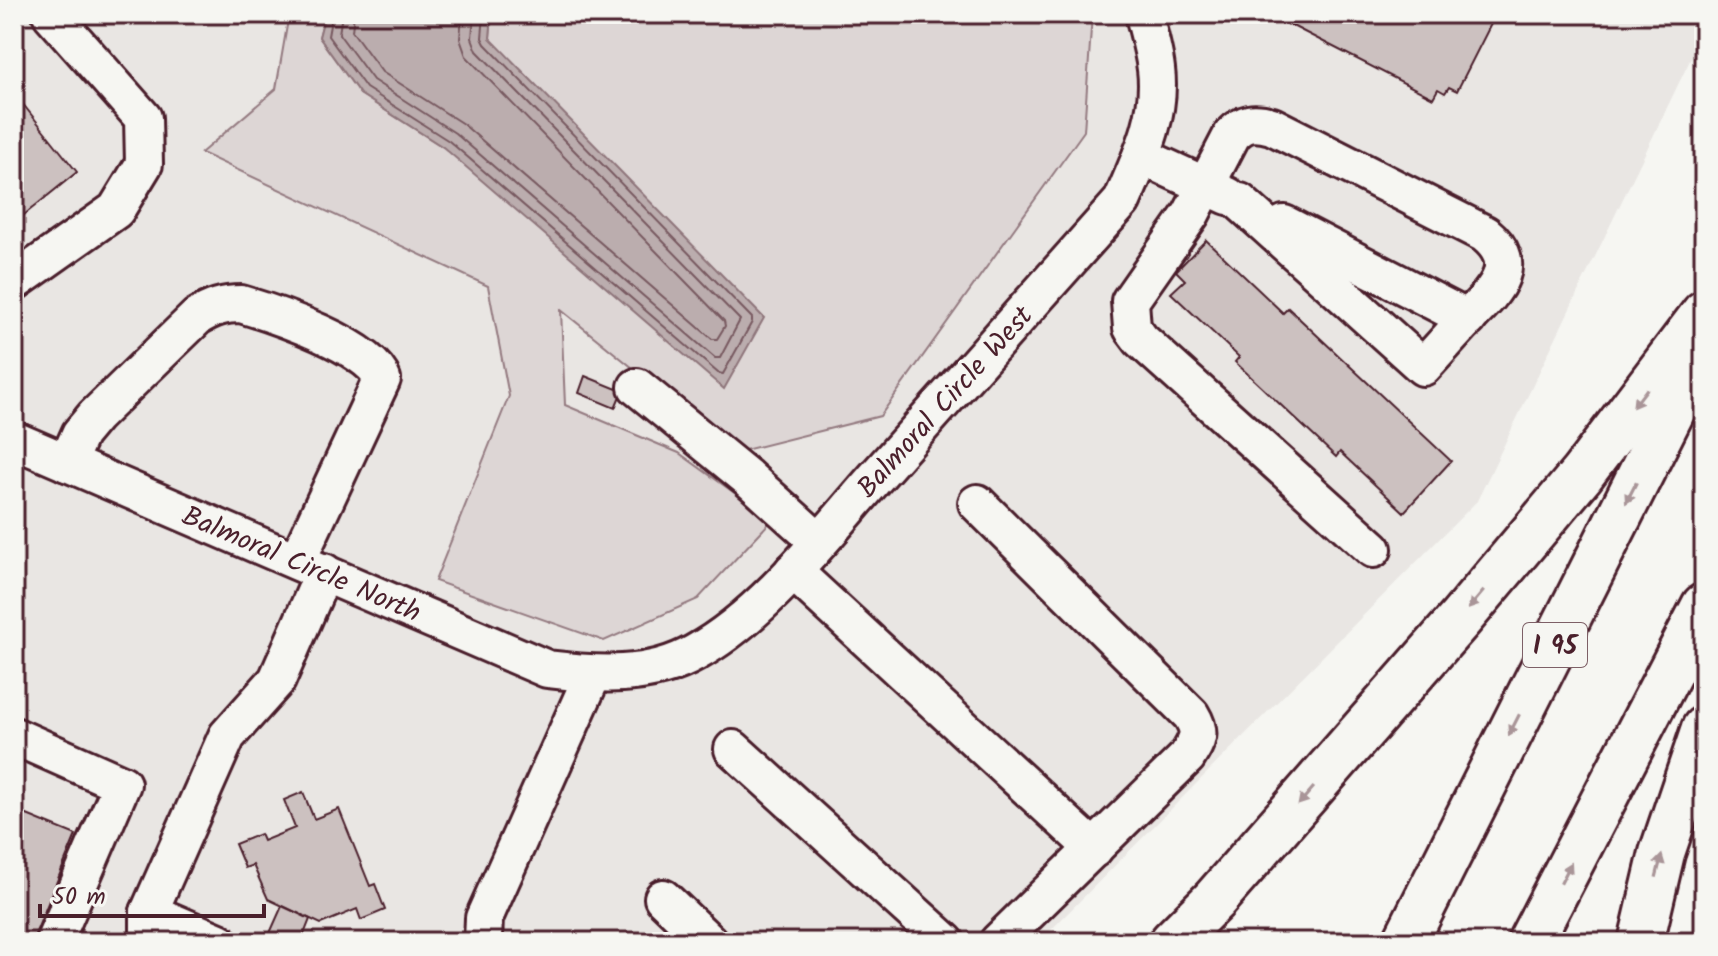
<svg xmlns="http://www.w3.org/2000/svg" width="1718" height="956" font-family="Kalam,sans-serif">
	<rect width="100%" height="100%" fill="#f6f6f2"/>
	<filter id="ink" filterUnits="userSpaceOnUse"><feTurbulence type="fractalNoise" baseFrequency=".0125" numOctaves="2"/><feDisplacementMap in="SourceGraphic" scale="16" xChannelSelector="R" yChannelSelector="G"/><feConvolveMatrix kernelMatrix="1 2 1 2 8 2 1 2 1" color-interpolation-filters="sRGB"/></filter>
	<g filter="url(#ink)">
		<path fill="#e9e6e3" d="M 14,14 L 289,14 L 276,89 L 201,154 L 488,286 L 509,396 L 435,581 L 679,453 L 565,405 L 561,309 L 737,452 L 1084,131 L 1092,14 L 1704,14 L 1704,31 L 1477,501 L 1039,942 L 14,942 Z"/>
		<path fill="#ddd6d5" stroke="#947a80" stroke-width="2" d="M 289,14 L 325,14 L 319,37 L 360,94 L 443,147 L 490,38 L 492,14 L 1092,14 L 1084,131 L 880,416 L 737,452 L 561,310 L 565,405 L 679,453 L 772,520 L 698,599 L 604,641 L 435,581 L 509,396 L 488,286 L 201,153 L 276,89 Z"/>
		<path fill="#bbadae" stroke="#8e747a" stroke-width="2" d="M 325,14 L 492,14 L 490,38 L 764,318 L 724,389 L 443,147 L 360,94 L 319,37 Z"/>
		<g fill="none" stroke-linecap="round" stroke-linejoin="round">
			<g stroke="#77585f" stroke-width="2">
				<path d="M 332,14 L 328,36 L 366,88 L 449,141 L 718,373 L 723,374 L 752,322 L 752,318 L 485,44 L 482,38 L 484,14"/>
				<path d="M 342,14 L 339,34 L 373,80 L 455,133 L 715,358 L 720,358 L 740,320 L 477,51 L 472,38 L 474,14"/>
				<path d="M 354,14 L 352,31 L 382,72 L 463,124 L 712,339 L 717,339 L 725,326 L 724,321 L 466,56 L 460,39 L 462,14"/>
			</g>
		</g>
		<g fill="#ccc1c0" stroke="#4a1f2b" stroke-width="2">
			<path d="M 1269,14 L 1486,14 L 1494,18 L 1457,91 L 1449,87 L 1445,93 L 1438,89 L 1433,98 Z"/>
			<path d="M 14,93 L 77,172 L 14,223 Z"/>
			<path d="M 1206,240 L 1283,313 L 1288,308 L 1451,461 L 1404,512 L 1340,452 L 1336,457 L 1235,362 L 1239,357 L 1171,293 L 1185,280 L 1176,271 Z"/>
			<path d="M 585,376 L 622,391 L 615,408 L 579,393 Z"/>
			<path d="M 303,792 L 314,819 L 339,809 L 370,886 L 375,884 L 385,910 L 361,920 L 357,909 L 321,924 L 268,899 L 253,865 L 245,868 L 235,844 L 260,834 L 263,841 L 295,828 L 284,800 Z"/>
			<path d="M 22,813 L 76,835 L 32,942 L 14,940 L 14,832 Z"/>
			<path d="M 282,906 L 310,919 L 301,942 L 266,942 Z"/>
		</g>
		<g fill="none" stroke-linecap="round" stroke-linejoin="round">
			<defs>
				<g id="minor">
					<path d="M 1141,156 L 1228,196"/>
					<path d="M 1240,202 L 1423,367 C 1437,352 1451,336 1465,321 C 1490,295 1525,267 1485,234 L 1272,126 C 1254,121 1244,122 1232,135 L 1191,214 L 1130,301 L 1132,328 L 1141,340 L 1373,549"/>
					<path d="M 1284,224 L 1468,319"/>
					<path d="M 14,282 L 116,210 L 144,164 L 143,118 L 51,14"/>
					<path d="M 637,387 L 747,477 L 819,542"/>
					<path d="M 14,440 L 547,669 C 596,675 650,679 695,653 C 764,615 824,536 876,477 C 958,385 1040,293 1122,201 C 1140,159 1162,116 1156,69 C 1154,51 1148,32 1144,14"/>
					<path d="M 67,463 L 80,434 L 95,416 L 197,317 C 212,308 223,304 241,304 C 274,314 371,346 382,379 L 297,561"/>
					<path d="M 977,503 L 1191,715 C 1202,733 1198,739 1187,757 L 998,942"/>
					<path d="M 793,571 L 1094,849"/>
					<path d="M 14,736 L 122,784 L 54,942"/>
					<path d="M 733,749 L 946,942"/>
					<path d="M 663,898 L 709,942"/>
					<path d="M 149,912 L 219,942"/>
					<path d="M 149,942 L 149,912 L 227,736 L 277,680 L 324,572"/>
					<path d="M 483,942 L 484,918 L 593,674"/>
				</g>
				<g id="highway">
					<path d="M 1172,942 L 1214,900 L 1461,618 L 1582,474 L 1704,313"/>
					<path d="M 1405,942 L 1704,348"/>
					<path d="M 1530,942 L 1704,606"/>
					<path d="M 1641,942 L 1662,853 L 1704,729"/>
				</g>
			</defs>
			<use href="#minor" stroke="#4a1f2b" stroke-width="42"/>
			<use href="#highway" stroke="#4a1f2b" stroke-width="50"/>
			<use href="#minor" stroke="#f6f6f2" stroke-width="36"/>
			<use href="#highway" stroke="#f6f6f2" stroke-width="44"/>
		</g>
		<defs><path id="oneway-solid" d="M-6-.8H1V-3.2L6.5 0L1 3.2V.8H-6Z" transform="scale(2)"/></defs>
		<g fill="#a99598">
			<use href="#oneway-solid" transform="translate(1640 398) rotate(127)"/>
			<use href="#oneway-solid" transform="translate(1631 493) rotate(117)"/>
			<use href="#oneway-solid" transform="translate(1476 600) rotate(130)"/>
			<use href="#oneway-solid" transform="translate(1514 725) rotate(117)"/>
			<use href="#oneway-solid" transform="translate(1306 796) rotate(131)"/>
			<use href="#oneway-solid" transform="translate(1659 866) rotate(-76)"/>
			<use href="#oneway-solid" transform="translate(1566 873) rotate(-63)"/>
		</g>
	</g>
	<g text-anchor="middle" stroke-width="7" stroke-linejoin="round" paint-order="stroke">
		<rect fill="#f6f6f2" stroke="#7e6067" stroke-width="2" x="1523" y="623" width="64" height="44" rx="6"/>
		<g font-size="26" font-weight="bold" fill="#4a1f2b">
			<text x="1555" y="654">I 95</text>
		</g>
		<g font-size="28" fill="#4a1f2b" stroke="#f6f6f2">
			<text transform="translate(944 401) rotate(-48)" y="10">Balmoral Circle West</text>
			<text transform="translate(302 563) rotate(23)" y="10">Balmoral Circle North</text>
		</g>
	</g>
	<rect width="1718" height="956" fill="none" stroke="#f6f6f2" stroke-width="48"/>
	<rect x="24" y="24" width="1670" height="908" fill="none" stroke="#4a1f2b" stroke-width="3" filter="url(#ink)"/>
	<path d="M40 904v12h224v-12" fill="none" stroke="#4a1f2b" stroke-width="4"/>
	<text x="52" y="904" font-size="24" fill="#4a1f2b" stroke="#f6f6f2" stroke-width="6" paint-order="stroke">50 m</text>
</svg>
